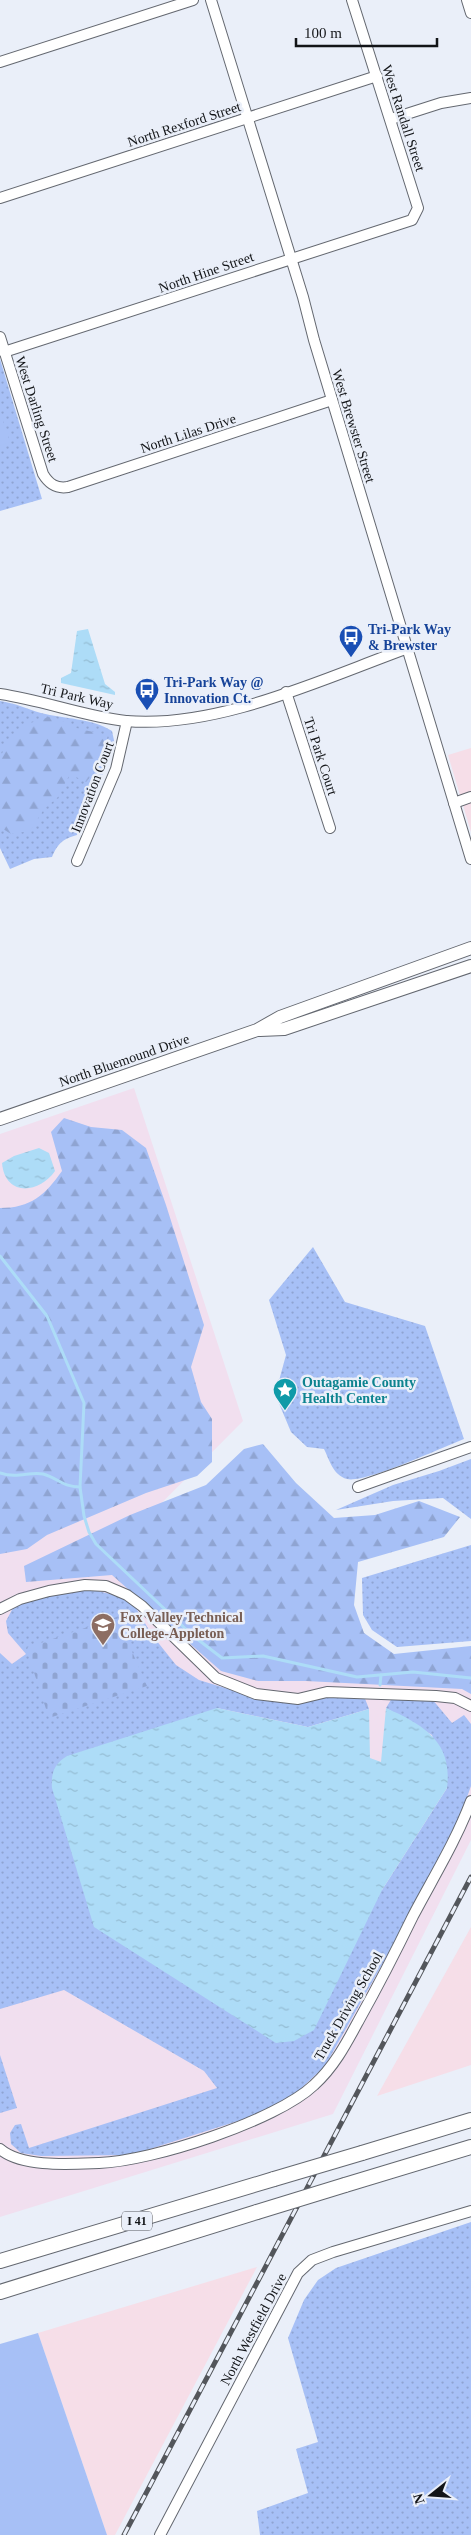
<svg xmlns="http://www.w3.org/2000/svg" width="471" height="2535" font-family="'Times New Roman',serif">
	<defs>
		<pattern id="grass-dots" width="8" height="8" patternUnits="userSpaceOnUse" patternTransform="scale(1.25)"><rect width="8" height="8" fill="#a7c0f6"/><path d="M2 2h.1M6 6h.1" fill="none" stroke="#8fa4d2" stroke-width="1.8" stroke-linecap="round"/></pattern>
		<pattern id="forest-firs" width="22" height="20" patternUnits="userSpaceOnUse" patternTransform="scale(1.25)"><rect width="22" height="20" fill="#a7c0f6"/><path d="M5 1l3.5 6h-7zM16 11l3.5 6h-7z" fill="#8fa4d2"/></pattern>
		<pattern id="cemetery-stones" width="16" height="16" patternUnits="userSpaceOnUse" patternTransform="scale(1.25)"><rect width="16" height="16" fill="#a7c0f6"/><path d="M2 7V4a2 2 0 0 1 4 0v3zM10 15v-3a2 2 0 0 1 4 0v3z" fill="#8fa4d2"/></pattern>
		<pattern id="water-ripples" width="26" height="14" patternUnits="userSpaceOnUse" patternTransform="scale(1.25)"><rect width="26" height="14" fill="#addcf7"/><path d="M2 4q2-2 4 0t4 0M15 11q2-2 4 0t4 0" fill="none" stroke="#94bcd3"/></pattern>
	</defs>
	<rect width="100%" height="100%" fill="#eaeff9"/>
	<g fill="#f6dee8">
		<path d="M 471,748 L 471,832 L 448,755 Z"/>
		<path d="M 471,1927 L 471,2065 L 377,2096 Z"/>
		<path d="M 257,2267 L 115,2535 L 107,2535 L 38,2333 Z"/>
	</g>
	<path fill="#f1dfef" d="M 134,1088 L 243,1421 L 110,1555 L 129,1575 L 471,1678 L 471,1840 L 333,2114 L 0,2217 L 0,1134 Z"/>
	<g fill="url(#grass-dots)">
		<path d="M 0,359 L 42,499 L 0,511 Z"/>
		<path d="M 0,701 C 15,703 27,709 41,713 C 64,719 92,718 112,731 L 115,745 L 77,835 C 63,839 58,843 52,857 L 34,859 L 10,869 L 0,848 Z"/>
		<path d="M 313,1247 L 345,1302 L 425,1326 L 464,1439 C 443,1447 364,1484 347,1479 C 333,1475 330,1461 324,1449 L 307,1447 L 291,1432 L 278,1401 L 277,1388 L 286,1355 L 269,1300 Z"/>
		<path d="M 471,1459 L 471,1519 L 443,1498 L 393,1501 L 336,1510 L 393,1485 L 439,1471 Z"/>
		<path d="M 471,1545 L 471,1641 L 397,1647 L 372,1630 L 363,1615 L 362,1578 Z"/>
		<path d="M 78,1590 L 98,1591 L 122,1597 L 136,1608 L 152,1635 L 176,1665 L 199,1680 L 261,1699 L 364,1696 L 369,1709 L 308,1727 L 217,1708 L 382,1890 L 447,1788 L 432,1735 L 386,1708 L 392,1698 L 432,1699 L 452,1723 L 464,1715 L 471,1724 L 471,1786 L 461,1814 L 401,1931 L 325,2066 L 293,2096 L 260,2114 L 131,2155 L 41,2156 L 21,2153 L 11,2144 L 10,2133 L 15,2125 L 21,2124 L 29,2148 L 217,2088 L 204,2071 L 64,1990 L 0,2009 L 0,1653 L 12,1664 L 26,1654 L 8,1633 L 6,1621 L 14,1606 L 29,1600 Z"/>
		<path d="M 0,2055 L 17,2108 L 0,2113 Z"/>
		<path d="M 471,2222 L 471,2535 L 260,2535 L 257,2511 L 308,2493 L 296,2449 L 318,2442 L 288,2338 L 304,2300 L 318,2280 L 336,2268 Z"/>
	</g>
	<g fill="url(#forest-firs)">
		<path d="M 52,716 L 79,729 L 108,735 L 99,766 L 86,782 L 70,774 L 58,797 L 44,809 L 30,831 L 11,834 L 0,827 L 0,758 L 4,749 L 21,726 Z"/>
		<path d="M 64,1118 L 91,1127 L 122,1130 L 146,1148 L 166,1205 L 204,1325 L 191,1367 L 201,1402 L 212,1419 L 212,1462 L 197,1476 L 146,1493 L 47,1535 L 27,1549 L 0,1554 L 0,1208 C 31,1208 45,1195 62,1171 L 51,1132 Z"/>
		<path d="M 263,1444 L 296,1483 L 334,1518 L 375,1515 L 419,1501 L 460,1517 L 444,1537 L 358,1562 L 354,1605 L 364,1633 L 394,1654 L 471,1646 L 471,1694 L 462,1689 L 306,1681 L 258,1681 L 221,1671 L 112,1575 L 26,1582 L 24,1566 L 130,1515 L 206,1485 L 244,1449 Z"/>
	</g>
	<path fill="url(#cemetery-stones)" d="M 117,1617 L 147,1686 L 49,1718 L 26,1648 Z"/>
	<g fill="#a7c0f6">
		<path d="M 2,418 L 10,442 L 0,446 L 0,419 Z"/>
		<path d="M 38,2333 L 107,2535 L 0,2535 L 0,2344 Z"/>
	</g>
	<g fill="url(#water-ripples)">
		<path d="M 88,629 L 105,684 L 115,692 L 115,695 L 61,683 L 61,678 L 71,673 L 77,631 Z"/>
		<path d="M 39,1148 L 49,1153 L 55,1171 C 39,1194 5,1197 2,1163 L 14,1156 Z"/>
		<path d="M 217,1708 L 308,1727 L 369,1709 L 370,1758 L 381,1762 L 386,1708 C 424,1725 453,1742 447,1788 L 382,1890 L 314,2030 L 294,2041 L 276,2043 L 94,1927 L 52,1788 C 51,1773 54,1764 67,1756 Z"/>
	</g>
	<g fill="none" stroke-linecap="round" stroke-linejoin="round">
		<g stroke="#addcf7" stroke-width="3">
			<path d="M 0,1256 L 47,1316 L 84,1403 L 80,1487 L 84,1516 L 89,1532 L 96,1544 L 192,1635 L 222,1658 L 263,1656 L 357,1677 L 413,1672 L 471,1678"/>
			<path d="M 0,1473 C 18,1479 30,1471 43,1474 C 58,1478 62,1487 80,1487"/>
			<path d="M 380,1685 L 381,1675"/>
		</g>
		<defs>
			<g id="minor">
				<path d="M 211,0 L 303,297 L 314,340 L 471,859"/>
				<path d="M 467,0 L 471,13"/>
				<path d="M 0,62 L 193,0"/>
				<path d="M 391,119 L 441,103 L 471,98"/>
				<path d="M 0,198 L 377,76"/>
				<path d="M 0,337 L 43,474 C 49,484 56,489 68,487 L 332,400"/>
				<path d="M 4,352 L 412,220 L 418,208 L 352,0"/>
				<path d="M 286,692 L 330,828"/>
				<path d="M 0,694 C 42,700 86,717 126,721 C 218,729 322,679 408,648"/>
				<path d="M 454,803 L 471,797"/>
				<path d="M 77,861 L 116,769 L 127,721"/>
				<path d="M 358,1487 L 471,1447"/>
				<path d="M 0,1609 L 20,1599 L 49,1591 L 85,1585 L 106,1586 L 127,1595 L 142,1606 L 216,1678 L 256,1694 L 298,1699 L 327,1692 L 436,1696 L 455,1698 L 471,1706"/>
				<path d="M 0,2149 C 22,2168 72,2164 99,2163 C 152,2161 276,2121 314,2085 C 334,2067 346,2044 359,2020 C 378,1986 396,1951 413,1916 C 433,1878 456,1841 471,1801"/>
				<path d="M 160,2535 L 298,2273 L 312,2260 L 333,2252 L 471,2211"/>
			</g>
			<g id="major">
				<path d="M 260,1030 L 284,1029 L 471,966"/>
				<path d="M 0,1119 L 257,1030 L 280,1017 L 471,948"/>
			</g>
			<g id="highway">
				<path d="M 362,2153 L 471,2120"/>
				<path d="M 345,2185 L 471,2147"/>
				<path d="M 0,2261 L 274,2179"/>
				<path d="M 0,2292 L 257,2212"/>
			</g>
		</defs>
		<use href="#minor" stroke="#646870" stroke-width="12"/>
		<use href="#major" stroke="#646870" stroke-width="14"/>
		<use href="#highway" stroke="#646870" stroke-width="16"/>
		<use href="#minor" stroke="#fff" stroke-width="10"/>
		<use href="#major" stroke="#fff" stroke-width="12"/>
		<use href="#highway" stroke="#fff" stroke-width="14"/>
		<defs>
			<path id="rail" d="M 124,2535 L 471,1877"/>
		</defs>
		<use href="#rail" stroke="#53565b" stroke-width="5"/>
		<use href="#rail" stroke="#eaeff9" stroke-width="3" stroke-dasharray="9" stroke-linecap="butt"/>
		<defs>
			<g id="highway-bridge">
				<path d="M 274,2179 L 362,2153"/>
				<path d="M 257,2212 L 345,2185"/>
			</g>
		</defs>
		<use href="#highway-bridge" stroke="#646870" stroke-width="16" stroke-linecap="butt"/>
		<use href="#highway-bridge" stroke="#fff" stroke-width="14"/>
	</g>
	<defs>
		<symbol id="bus-pin" viewBox="-11 -11 22 30"><path d="M0 17L-7.5 6A9.5 9.5 0 1 1 7.5 6Z" fill="#1a4fb4" stroke="#eaeff9"/><path d="M-5-6H5V4H4V6H2V4H-2V6H-4V4H-5ZM-3.5-4V0h7V-4ZM-3.5 1.2v1.5H-2V1.2ZM2 1.2v1.5H3.5V1.2Z" fill="#fff"/></symbol>
		<symbol id="sight-pin" viewBox="-11 -11 22 30"><path d="M0 17L-7.5 6A9.5 9.5 0 1 1 7.5 6Z" fill="#0f9aa8" stroke="#eaeff9"/><path d="M0-6L1.8-2.2L6-1.7L2.9 1.2L3.7 5.4L0 3.3L-3.7 5.4L-2.9 1.2L-6-1.7L-1.8-2.2Z" fill="#fff"/></symbol>
		<symbol id="university-pin" viewBox="-11 -11 22 30"><path d="M0 17L-7.5 6A9.5 9.5 0 1 1 7.5 6Z" fill="#8d6e63" stroke="#eaeff9"/><path d="M0-5L7-2L0 1L-7-2ZM-4 1L0 2.5L4 1V4Q0 6-4 4Z" fill="#fff"/></symbol>
	</defs>
	<g fill-rule="evenodd">
		<use href="#bus-pin" x="337" y="623" width="28" height="38"/>
		<use href="#bus-pin" x="133" y="676" width="28" height="38"/>
		<use href="#sight-pin" x="271" y="1376" width="28" height="38"/>
		<use href="#university-pin" x="89" y="1611" width="28" height="38"/>
	</g>
	<g text-anchor="middle" stroke-width="5" stroke-linejoin="round" paint-order="stroke">
		<rect fill="#eaeff9" stroke="#54565c" stroke-width="1" x="122" y="2211.5" width="30" height="19" rx="4"/>
		<g font-size="12" font-weight="bold" fill="#131518">
			<text x="137" y="2225">I 41</text>
		</g>
		<g font-size="14" fill="#131518" stroke="#eaeff9">
			<text transform="translate(404 118) rotate(72)" y="5">West Randall Street</text>
			<text transform="translate(184 124) rotate(-18)" y="5">North Rexford Street</text>
			<text transform="translate(206 272) rotate(-19)" y="5">North Hine Street</text>
			<text transform="translate(37 409) rotate(72)" y="5">West Darling Street</text>
			<text transform="translate(354 426) rotate(73)" y="5">West Brewster Street</text>
			<text transform="translate(188 433) rotate(-18)" y="5">North Lilas Drive</text>
			<text transform="translate(77 696) rotate(13)" y="5">Tri Park Way</text>
			<text transform="translate(321 756) rotate(72)" y="5">Tri Park Court</text>
			<text transform="translate(92 787) rotate(-69)" y="5">Innovation Court</text>
			<text transform="translate(124 1060) rotate(-19)" y="5">North Bluemound Drive</text>
			<text transform="translate(348 2006) rotate(-60)" y="5">Truck Driving School</text>
			<text transform="translate(253 2329) rotate(-62)" y="5">North Westfield Drive</text>
		</g>
		<g font-size="14" font-weight="bold" fill="#164399" stroke="#eaeff9" text-anchor="start">
			<text x="368" y="634">Tri-Park Way<tspan x="368" dy="16">&amp; Brewster</tspan></text>
			<text x="164" y="687">Tri-Park Way @<tspan x="164" dy="16">Innovation Ct.</tspan></text>
		</g>
		<g font-size="14" font-weight="bold" fill="#0d838f" stroke="#eaeff9" text-anchor="start">
			<text x="302" y="1387">Outagamie County<tspan x="302" dy="16">Health Center</tspan></text>
		</g>
		<g font-size="14" font-weight="bold" fill="#785e54" stroke="#eaeff9" text-anchor="start">
			<text x="120" y="1622">Fox Valley Technical<tspan x="120" dy="16">College-Appleton</tspan></text>
		</g>
	</g>
	<g transform="translate(431 2495) rotate(253)" stroke="#eaeff9" stroke-width="4" paint-order="stroke">
	<path d="M0-4L9 19L0 12L-9 19Z" fill="#131518"/>
	<text y="-8" font-size="14" font-weight="bold" text-anchor="middle" fill="#131518">N</text>
	</g>
	<path d="M296 38v8h141v-8" fill="none" stroke="#131518" stroke-width="2.5"/>
	<text x="304" y="38" font-size="15" fill="#131518" stroke="#eaeff9" stroke-width="4" paint-order="stroke">100 m</text>
</svg>
